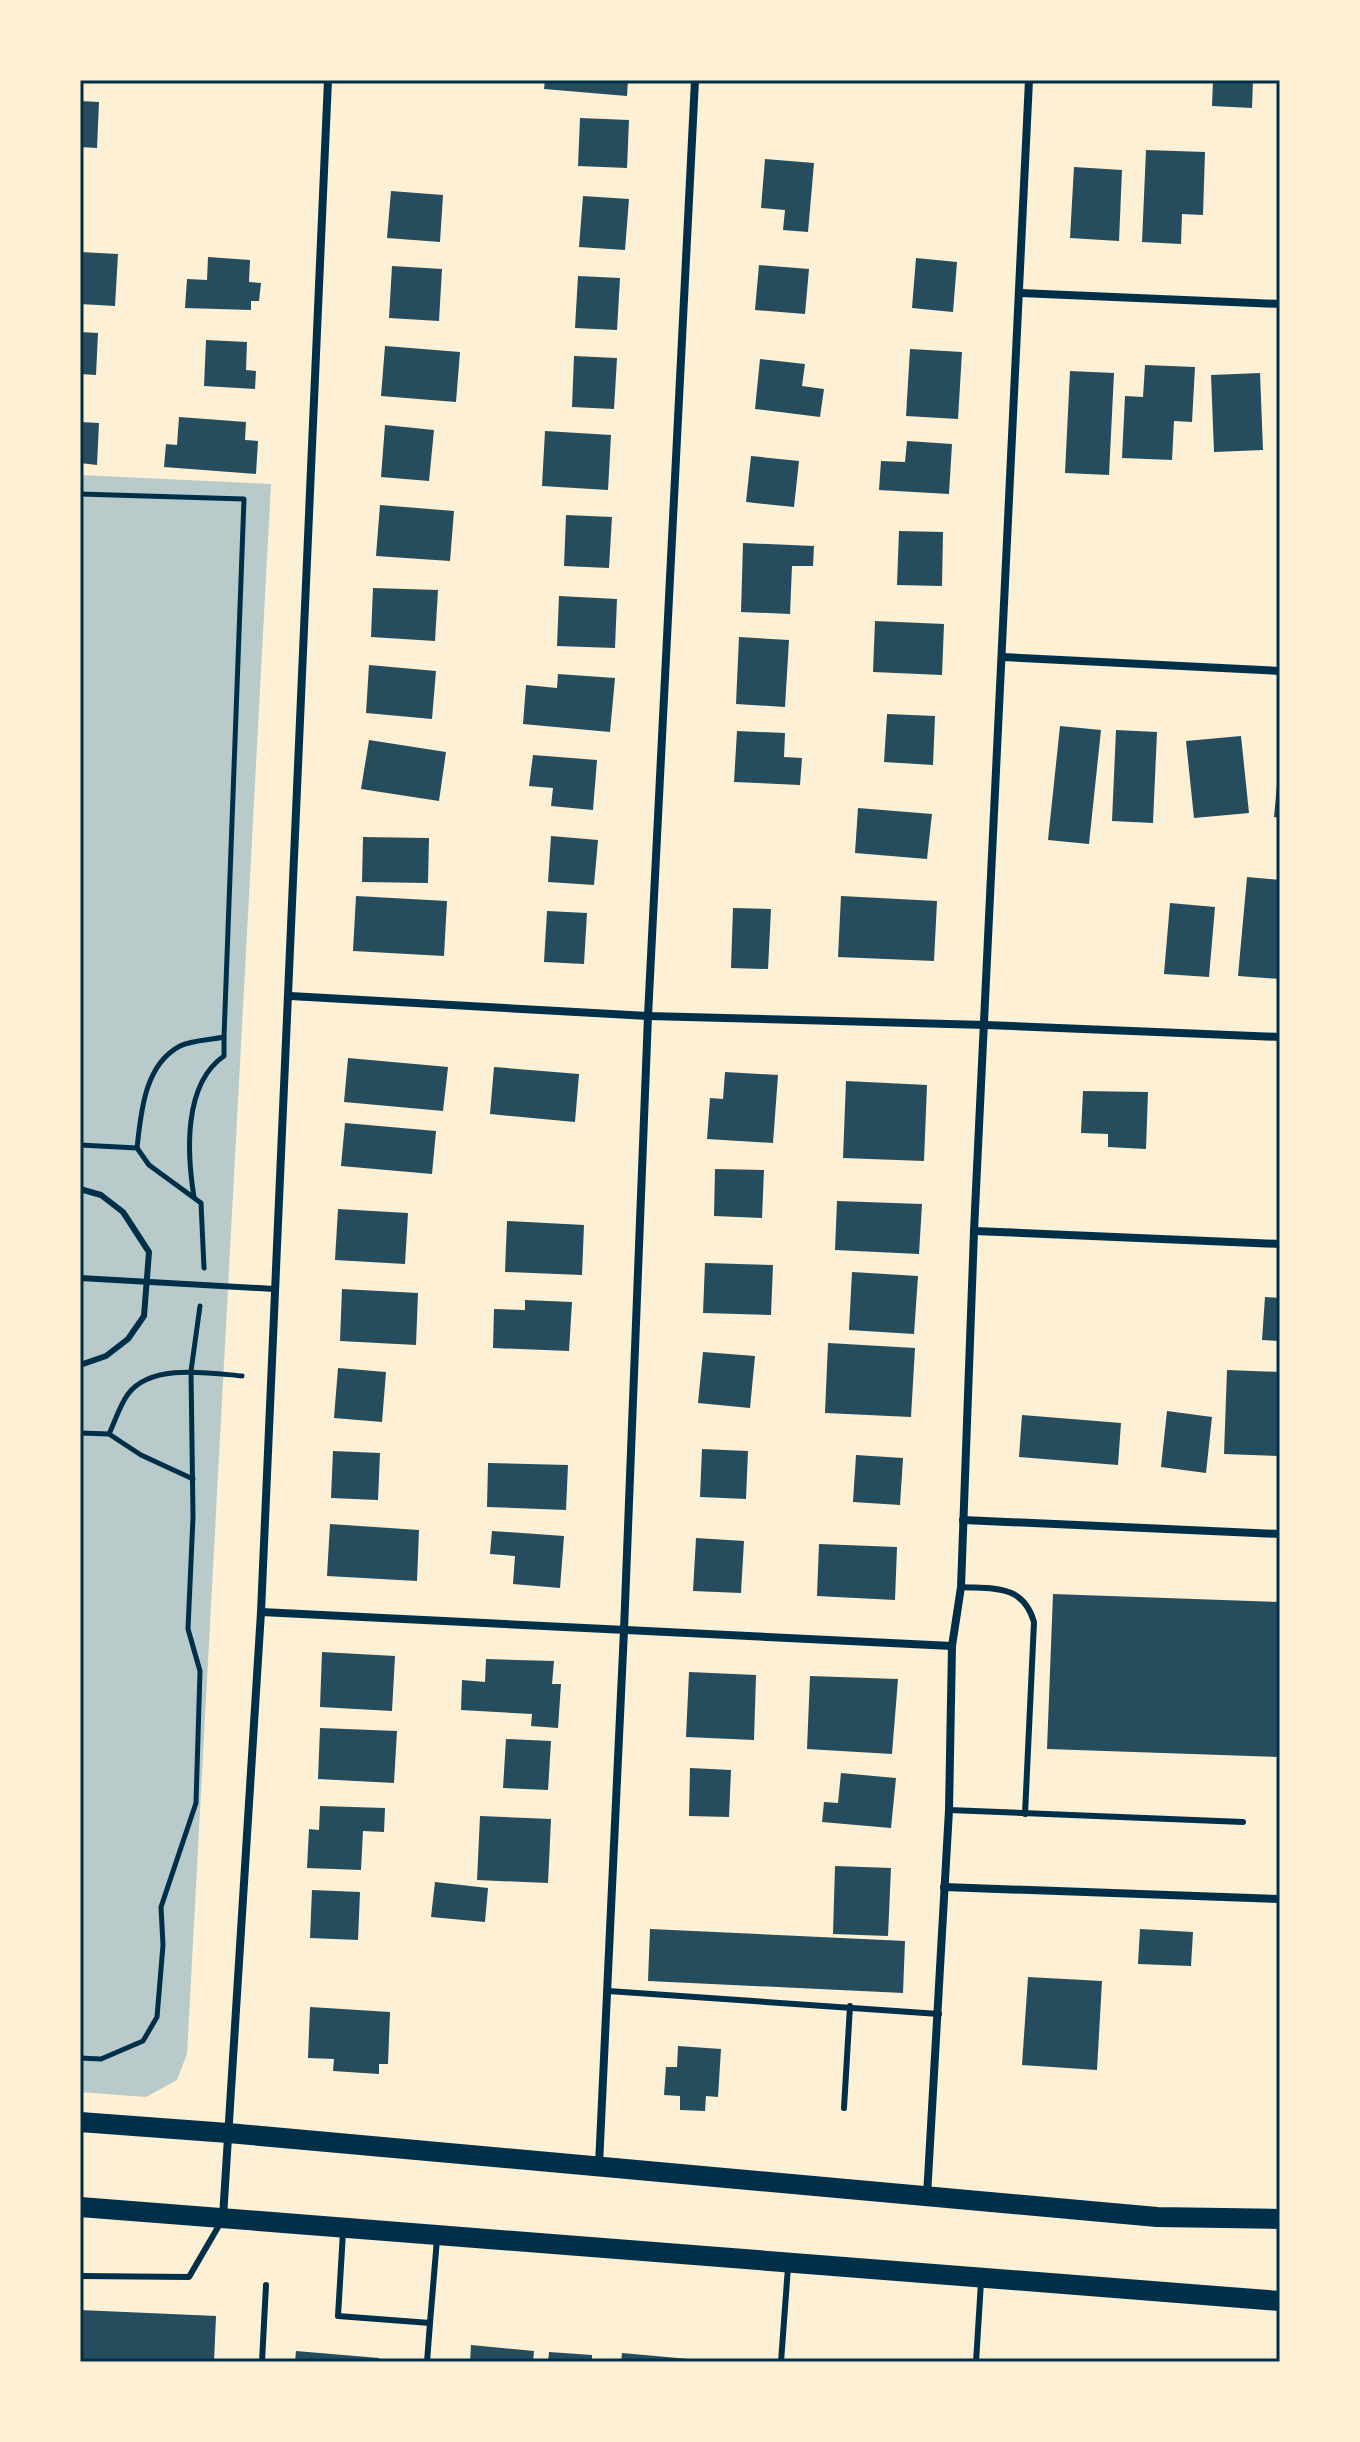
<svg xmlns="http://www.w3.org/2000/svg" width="1360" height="2442" font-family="'Crimson Pro',serif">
	<rect width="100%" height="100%" fill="#fdf0d5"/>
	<path fill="#b9caca" d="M 80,475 L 271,484 L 187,2054 L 177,2080 L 146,2097 L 80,2092 Z"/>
	<g fill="#264d5e">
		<path d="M 545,80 L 628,80 L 627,96 L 544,89 Z"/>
		<path d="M 1213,80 L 1253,80 L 1252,108 L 1212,106 Z"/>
		<path d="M 80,101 L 99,102 L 97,148 L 80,147 Z"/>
		<path d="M 580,118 L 629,120 L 627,168 L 578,166 Z"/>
		<path d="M 1146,150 L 1205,152 L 1203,215 L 1182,214 L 1181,244 L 1142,242 Z"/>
		<path d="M 765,159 L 814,163 L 808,232 L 783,230 L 785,210 L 761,208 Z"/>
		<path d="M 1074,167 L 1122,170 L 1119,241 L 1070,238 Z"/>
		<path d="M 391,191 L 443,195 L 440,242 L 387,238 Z"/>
		<path d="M 583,196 L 629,199 L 625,250 L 579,247 Z"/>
		<path d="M 80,252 L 118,254 L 115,306 L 80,304 Z"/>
		<path d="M 208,257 L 250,260 L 249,282 L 261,283 L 259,301 L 251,301 L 251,310 L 185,308 L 187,279 L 207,280 Z"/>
		<path d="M 916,258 L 957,262 L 953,312 L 912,308 Z"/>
		<path d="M 759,265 L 809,269 L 805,314 L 755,310 Z"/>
		<path d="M 392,266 L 442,269 L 439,321 L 389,318 Z"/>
		<path d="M 578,276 L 620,278 L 617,330 L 575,328 Z"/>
		<path d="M 80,332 L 98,333 L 96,375 L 80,374 Z"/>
		<path d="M 206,340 L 247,342 L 246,370 L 256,371 L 255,389 L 204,386 Z"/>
		<path d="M 385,346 L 460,352 L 456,402 L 381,396 Z"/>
		<path d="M 910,349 L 962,352 L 958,419 L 906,416 Z"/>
		<path d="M 574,356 L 617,358 L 614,409 L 572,407 Z"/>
		<path d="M 760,359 L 805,364 L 802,386 L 824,389 L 820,417 L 755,409 Z"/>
		<path d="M 1145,365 L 1195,367 L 1192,422 L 1174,421 L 1172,460 L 1122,458 L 1125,396 L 1143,397 Z"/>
		<path d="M 1070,371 L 1114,373 L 1109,475 L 1065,473 Z"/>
		<path d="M 1260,373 L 1263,450 L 1214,452 L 1211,375 Z"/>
		<path d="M 179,417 L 246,422 L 245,440 L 258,441 L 256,474 L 164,467 L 166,444 L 177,445 Z"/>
		<path d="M 80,422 L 99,423 L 97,465 L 80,463 Z"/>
		<path d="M 385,425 L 434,430 L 429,481 L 381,477 Z"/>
		<path d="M 545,431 L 611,435 L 608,490 L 542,486 Z"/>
		<path d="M 907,441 L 952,444 L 949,494 L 879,490 L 881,461 L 905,462 Z"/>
		<path d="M 751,456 L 799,461 L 794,507 L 746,502 Z"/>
		<path d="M 380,505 L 454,511 L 450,561 L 376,556 Z"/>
		<path d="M 566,515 L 612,517 L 609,568 L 564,566 Z"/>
		<path d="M 899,531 L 943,532 L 942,586 L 897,585 Z"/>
		<path d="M 743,543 L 814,546 L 813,566 L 792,566 L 790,614 L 741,612 Z"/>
		<path d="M 373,588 L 438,590 L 435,641 L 371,637 Z"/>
		<path d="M 559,596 L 617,599 L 615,648 L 557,646 Z"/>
		<path d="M 875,621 L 944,624 L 942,675 L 873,672 Z"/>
		<path d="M 739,637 L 789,640 L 785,707 L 736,704 Z"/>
		<path d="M 369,665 L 436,671 L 432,719 L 366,713 Z"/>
		<path d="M 558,674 L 615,678 L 610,732 L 523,724 L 526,685 L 557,688 Z"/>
		<path d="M 887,714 L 935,716 L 933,765 L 884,762 Z"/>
		<path d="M 1060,726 L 1101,730 L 1089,844 L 1048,840 Z"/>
		<path d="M 1116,730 L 1157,732 L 1153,823 L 1112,821 Z"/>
		<path d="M 737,731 L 785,733 L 784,757 L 802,758 L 800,785 L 734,782 Z"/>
		<path d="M 1241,736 L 1249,813 L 1194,818 L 1186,741 Z"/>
		<path d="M 369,740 L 446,752 L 439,801 L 361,789 Z"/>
		<path d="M 533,755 L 597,760 L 593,810 L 551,806 L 553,788 L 529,786 Z"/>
		<path d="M 1278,773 L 1280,773 L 1280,818 L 1274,817 Z"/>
		<path d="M 858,808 L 932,814 L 927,859 L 855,853 Z"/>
		<path d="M 551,836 L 598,840 L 594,885 L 548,882 Z"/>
		<path d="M 363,837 L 429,838 L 428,883 L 362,882 Z"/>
		<path d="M 1247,877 L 1280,880 L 1280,979 L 1238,976 Z"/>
		<path d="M 356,896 L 447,901 L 444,956 L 353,951 Z"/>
		<path d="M 841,896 L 937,901 L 934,961 L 838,957 Z"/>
		<path d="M 1170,903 L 1215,907 L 1209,977 L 1164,974 Z"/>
		<path d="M 733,908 L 771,909 L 768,969 L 731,968 Z"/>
		<path d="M 547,911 L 587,913 L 584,964 L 544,962 Z"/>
		<path d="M 348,1058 L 448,1067 L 443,1111 L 344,1102 Z"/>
		<path d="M 494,1067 L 579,1074 L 575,1122 L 490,1114 Z"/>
		<path d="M 725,1072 L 778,1075 L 773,1143 L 707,1139 L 710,1098 L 723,1099 Z"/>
		<path d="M 846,1081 L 927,1085 L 924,1161 L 843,1158 Z"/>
		<path d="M 1083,1091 L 1148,1092 L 1146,1149 L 1108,1147 L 1108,1134 L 1081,1133 Z"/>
		<path d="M 345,1123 L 436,1131 L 432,1174 L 341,1166 Z"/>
		<path d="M 715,1169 L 764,1170 L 762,1218 L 714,1216 Z"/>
		<path d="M 837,1201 L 922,1204 L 919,1254 L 835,1250 Z"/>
		<path d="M 338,1209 L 408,1213 L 405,1264 L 335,1260 Z"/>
		<path d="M 507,1221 L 584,1225 L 582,1275 L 505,1272 Z"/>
		<path d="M 705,1263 L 773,1265 L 771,1315 L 703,1313 Z"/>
		<path d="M 852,1272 L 918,1276 L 914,1334 L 849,1330 Z"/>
		<path d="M 342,1289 L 418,1293 L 416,1345 L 340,1341 Z"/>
		<path d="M 1265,1297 L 1280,1298 L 1280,1341 L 1262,1340 Z"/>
		<path d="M 525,1300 L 572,1302 L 569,1351 L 493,1348 L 494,1309 L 525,1310 Z"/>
		<path d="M 828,1343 L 915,1348 L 911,1417 L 825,1413 Z"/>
		<path d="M 703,1352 L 755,1356 L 750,1408 L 698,1403 Z"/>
		<path d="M 338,1368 L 386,1372 L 382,1422 L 334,1418 Z"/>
		<path d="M 1227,1370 L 1280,1372 L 1280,1456 L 1224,1454 Z"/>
		<path d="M 1167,1411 L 1212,1417 L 1206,1473 L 1161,1467 Z"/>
		<path d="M 1022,1415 L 1121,1423 L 1118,1465 L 1019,1457 Z"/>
		<path d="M 702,1449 L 748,1451 L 746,1499 L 700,1497 Z"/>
		<path d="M 333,1451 L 380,1453 L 378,1500 L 331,1498 Z"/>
		<path d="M 856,1455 L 903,1458 L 900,1505 L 853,1502 Z"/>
		<path d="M 488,1463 L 568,1465 L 566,1510 L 487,1507 Z"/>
		<path d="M 330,1524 L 419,1530 L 417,1581 L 327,1576 Z"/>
		<path d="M 492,1531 L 564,1536 L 560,1588 L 513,1584 L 515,1556 L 490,1554 Z"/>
		<path d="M 696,1538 L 744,1541 L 741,1593 L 693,1591 Z"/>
		<path d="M 819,1544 L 897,1547 L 895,1600 L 817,1596 Z"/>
		<path d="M 1053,1594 L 1280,1602 L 1280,1757 L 1047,1749 Z"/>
		<path d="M 322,1652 L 395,1656 L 392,1711 L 320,1707 Z"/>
		<path d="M 486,1659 L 554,1661 L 552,1684 L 561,1684 L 558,1728 L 531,1726 L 532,1714 L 461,1710 L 462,1680 L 485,1682 Z"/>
		<path d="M 689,1672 L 756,1675 L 754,1740 L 686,1737 Z"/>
		<path d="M 810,1676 L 898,1679 L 892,1754 L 807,1749 Z"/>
		<path d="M 320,1728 L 397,1731 L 394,1783 L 318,1779 Z"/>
		<path d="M 506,1739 L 551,1741 L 548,1790 L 503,1788 Z"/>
		<path d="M 690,1768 L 731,1770 L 729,1817 L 689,1816 Z"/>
		<path d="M 841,1773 L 896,1778 L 891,1828 L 822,1822 L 824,1802 L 838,1803 Z"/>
		<path d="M 320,1806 L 385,1808 L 384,1832 L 363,1831 L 361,1870 L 307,1868 L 309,1829 L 319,1830 Z"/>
		<path d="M 480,1816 L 551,1819 L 548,1883 L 477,1880 Z"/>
		<path d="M 835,1866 L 891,1868 L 888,1936 L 833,1934 Z"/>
		<path d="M 435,1882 L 488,1888 L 485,1922 L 431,1917 Z"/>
		<path d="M 312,1890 L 360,1892 L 358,1940 L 310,1938 Z"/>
		<path d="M 650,1929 L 905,1941 L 903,1993 L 648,1981 Z"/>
		<path d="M 1140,1929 L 1193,1932 L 1191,1966 L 1138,1964 Z"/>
		<path d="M 1028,1977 L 1102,1981 L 1097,2070 L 1022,2065 Z"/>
		<path d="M 310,2007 L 390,2012 L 388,2064 L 379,2064 L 379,2074 L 333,2071 L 334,2059 L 308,2058 Z"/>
		<path d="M 678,2046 L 721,2049 L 718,2097 L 706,2096 L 705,2111 L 680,2110 L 680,2096 L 664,2095 L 666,2067 L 677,2067 Z"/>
		<path d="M 80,2310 L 216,2316 L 214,2362 L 80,2362 Z"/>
		<path d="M 471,2345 L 534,2351 L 533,2362 L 470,2362 Z"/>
		<path d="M 296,2351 L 379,2358 L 379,2362 L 295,2362 Z"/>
		<path d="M 549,2352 L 592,2355 L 592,2362 L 548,2362 Z"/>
		<path d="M 622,2353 L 700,2360 L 700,2362 L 621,2362 Z"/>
	</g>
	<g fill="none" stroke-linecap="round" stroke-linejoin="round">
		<g stroke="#003049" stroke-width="5">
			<path d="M 80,494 L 244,499 L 224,1037 C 211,1040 192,1040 180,1046 C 144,1065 141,1113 137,1148"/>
			<path d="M 80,1145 L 137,1148 L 149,1165 L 201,1203 L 204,1268"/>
			<path d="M 194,1197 C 187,1154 183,1084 224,1056 L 224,1037"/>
			<path d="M 80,1433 L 109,1434 L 141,1455 L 193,1479"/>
			<path d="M 109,1434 C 115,1421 120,1405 128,1394 C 151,1363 209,1373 242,1376"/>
			<path d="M 80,2058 L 101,2059 L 143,2041 L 157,2017 L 163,1945 L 161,1907 L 196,1803 L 200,1671 L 188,1629 L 193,1517 L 191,1371 L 200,1306"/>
		</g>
		<g stroke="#003049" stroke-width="6">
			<path d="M 80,1189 L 101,1195 L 123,1212 L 149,1252 L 144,1316 L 128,1339 L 106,1356 L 80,1365"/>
			<path d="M 80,1278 L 274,1289"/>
			<path d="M 961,1587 C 994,1589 1023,1584 1034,1622 L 1025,1814"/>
			<path d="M 949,1810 L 1243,1822"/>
			<path d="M 608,1991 L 939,2014"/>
			<path d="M 844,2108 L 850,2006"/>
			<path d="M 343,2232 L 338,2316 L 430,2323 L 437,2239"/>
			<path d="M 80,2276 L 189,2277 L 221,2222"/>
			<path d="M 262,2362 L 266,2285"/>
			<path d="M 427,2362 L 430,2323"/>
			<path d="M 781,2362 L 788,2267"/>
			<path d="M 976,2362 L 981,2282"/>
		</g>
		<g stroke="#003049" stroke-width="8">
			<path d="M 1020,293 L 1280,304"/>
			<path d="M 1003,657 L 1280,671"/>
			<path d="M 290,996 L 648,1016 L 986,1025 L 1280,1037"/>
			<path d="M 974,1231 L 1280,1244"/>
			<path d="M 963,1520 L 1280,1534"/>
			<path d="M 261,1612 L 952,1646"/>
			<path d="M 944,1887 L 1280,1899"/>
			<path d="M 599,2165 L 624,1630 L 648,1016 L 695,80"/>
			<path d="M 927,2196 L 949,1810 L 952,1646 L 961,1587 L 974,1231 L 1029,80"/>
			<path d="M 223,2217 L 261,1612 L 328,80"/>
		</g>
		<g stroke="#003049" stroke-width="20">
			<path d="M 80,2122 L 228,2133 L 1157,2217 L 1280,2219"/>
			<path d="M 80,2207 L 1280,2301"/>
		</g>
	</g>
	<rect width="1360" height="2442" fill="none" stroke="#fdf0d5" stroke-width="164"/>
	<rect x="82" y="82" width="1196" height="2278" fill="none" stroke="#003049" stroke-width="3"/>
</svg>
